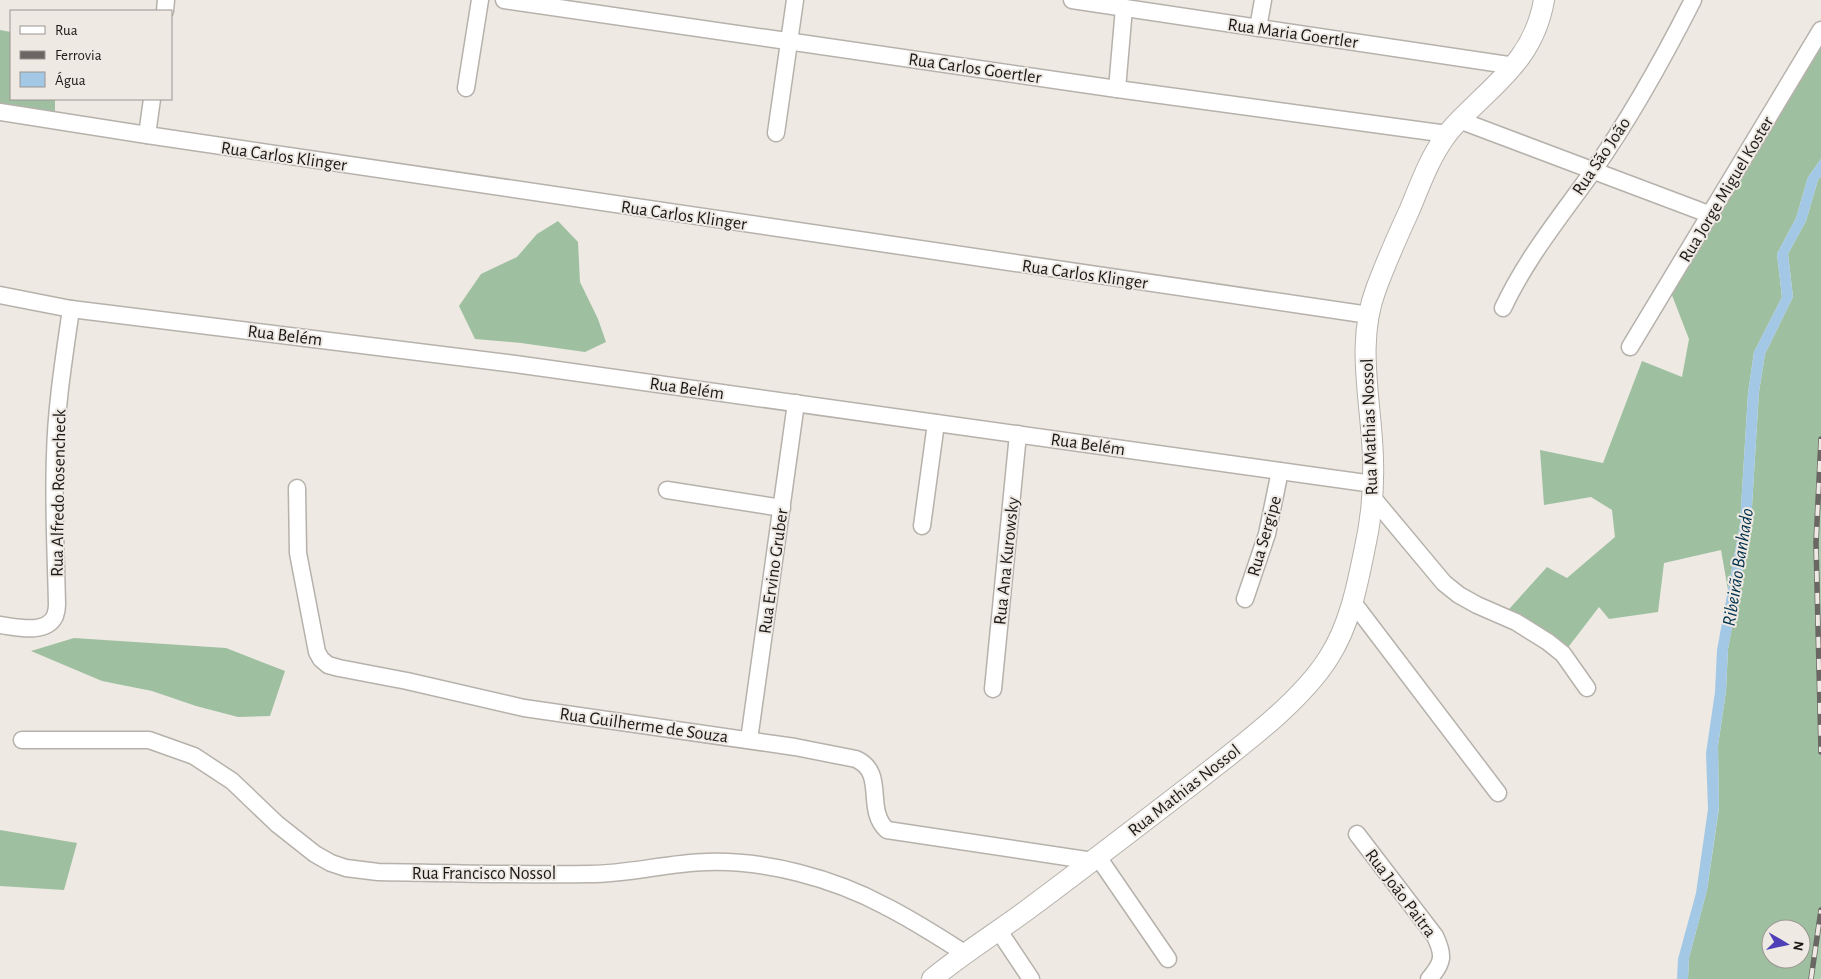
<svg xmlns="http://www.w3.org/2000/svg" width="1821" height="979" font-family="'Alegreya Sans',sans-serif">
	<rect width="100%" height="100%" fill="#eee9e3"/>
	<g fill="#acceae">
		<path d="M 1818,508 L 1821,512 L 1821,752 L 1816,543 Z"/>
		<path d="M 1821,910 L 1821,979 L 1811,979 Z"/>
	</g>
	<g fill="#9ec0a0" fill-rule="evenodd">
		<path d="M 0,30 L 11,32 L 11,99 L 55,99 L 55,121 L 0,112 Z"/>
		<path d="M 1821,30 L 1821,159 L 1808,177 L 1796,218 L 1777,254 L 1782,297 L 1754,352 L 1748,393 L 1740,524 L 1728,590 L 1721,550 L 1664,563 L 1658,612 L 1609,619 L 1599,607 L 1563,654 L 1502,617 L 1547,567 L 1567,578 L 1615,537 L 1612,510 L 1591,497 L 1544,505 L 1540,450 L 1603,463 L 1642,361 L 1682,377 L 1689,339 L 1668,285 Z"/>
		<path d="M 1821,176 L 1821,512 L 1818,509 L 1816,543 L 1821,752 L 1821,910 L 1811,979 L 1688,979 L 1689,958 L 1707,890 L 1719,808 L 1718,746 L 1726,691 L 1728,649 L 1751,523 L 1759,392 L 1765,354 L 1793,297 L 1788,254 L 1806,221 L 1818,180 ZM 1771,929 L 1801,929 L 1801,959 L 1771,959 Z"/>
		<path d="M 558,221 L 578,242 L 580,282 L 598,319 L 606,342 L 585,352 L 521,343 L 475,339 L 459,306 L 481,274 L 517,257 L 537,234 Z"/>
		<path d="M 74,638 L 226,648 L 285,671 L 270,716 L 238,717 L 196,706 L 152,691 L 102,681 L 31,651 Z"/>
		<path d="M 0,830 L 77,843 L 64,890 L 0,886 Z"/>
	</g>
	<path fill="#a3c8e6" d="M 1821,159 L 1821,176 L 1818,180 L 1806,221 L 1788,254 L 1793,297 L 1765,354 L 1759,392 L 1751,523 L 1728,649 L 1726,691 L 1718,746 L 1719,807 L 1707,890 L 1689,958 L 1688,979 L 1677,979 L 1678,959 L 1696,893 L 1708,809 L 1706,753 L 1715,692 L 1717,650 L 1740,524 L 1748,393 L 1754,352 L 1782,297 L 1777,254 L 1796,218 L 1808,177 Z"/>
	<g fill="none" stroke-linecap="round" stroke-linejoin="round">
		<defs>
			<g id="minor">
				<path d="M 504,0 L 1117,89 L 1447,134"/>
				<path d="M 1072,0 L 1515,66"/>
				<path d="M 165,11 L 166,0"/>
				<path d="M 1258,28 L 1263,0"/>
				<path d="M 466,88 L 480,0"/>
				<path d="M 1117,89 L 1124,8"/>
				<path d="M 0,112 L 147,135 L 1369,315"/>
				<path d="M 1459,120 L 1711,215"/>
				<path d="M 776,133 L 795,0"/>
				<path d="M 147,135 L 152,99"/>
				<path d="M 0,295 L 71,309 L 515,364 L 1373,484"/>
				<path d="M 1503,308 C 1527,257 1561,216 1593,171 C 1631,117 1663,59 1693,0"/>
				<path d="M 1630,347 L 1821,30"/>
				<path d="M 297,488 L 298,553 L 317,652 L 321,659 L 328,665 L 339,668 L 407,681 L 524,708 L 795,747 L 856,759 C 887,773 864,809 887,830 L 1093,861"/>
				<path d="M 667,490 L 782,508"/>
				<path d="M 1373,498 L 1444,583 L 1459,595 L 1477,605 L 1516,622 L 1548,642 L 1563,654 L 1587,688"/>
				<path d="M 922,526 L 936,423"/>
				<path d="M 1245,599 L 1267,534 L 1280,471"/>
				<path d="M 1352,601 L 1498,793"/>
				<path d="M 0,625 C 16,627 46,635 55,616 C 56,613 57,608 57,605 C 56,555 53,506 55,456 C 56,407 64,358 71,309"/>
				<path d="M 993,689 L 1018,434"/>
				<path d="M 22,740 L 149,740 L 194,756 L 232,781 L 277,824 L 315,854 L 331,863 L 346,868 L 378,872 C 449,873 519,875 590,874 C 629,874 667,863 707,862 C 765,860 833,878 885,906 C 913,920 939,937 966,954"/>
				<path d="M 749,740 L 796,403"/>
				<path d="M 1357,834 L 1435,936 C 1444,955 1444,962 1429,979"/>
				<path d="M 1098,857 L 1168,959"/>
				<path d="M 999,931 L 1031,979"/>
			</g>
			<path id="tertiary" d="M 932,979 C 962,954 996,933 1027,910 C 1085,867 1142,823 1199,779 C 1241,746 1301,702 1329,657 C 1349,626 1357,587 1364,552 C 1371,522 1374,491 1373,460 C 1372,404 1355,344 1376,289 C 1386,262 1398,235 1410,209 C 1420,185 1429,159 1445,137 C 1454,124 1467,113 1479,101 C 1511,71 1536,46 1544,0"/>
		</defs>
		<use href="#minor" stroke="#b6b1ab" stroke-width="19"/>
		<use href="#tertiary" stroke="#b6b1ab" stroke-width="22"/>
		<use href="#minor" stroke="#fff" stroke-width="16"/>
		<use href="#tertiary" stroke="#fff" stroke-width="20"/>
		<defs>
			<g id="rail">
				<path d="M 1821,439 L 1816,543 L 1821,752"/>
				<path d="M 1811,979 L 1821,910"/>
			</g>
		</defs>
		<use href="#rail" stroke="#696663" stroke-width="5.5"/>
		<use href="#rail" stroke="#eee9e3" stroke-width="4" stroke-dasharray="11" stroke-linecap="butt"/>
	</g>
	<g text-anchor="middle" stroke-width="4" stroke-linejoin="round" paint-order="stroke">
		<g font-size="18" fill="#1b1917" stroke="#eee9e3">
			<text transform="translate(1293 33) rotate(8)" y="6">Rua Maria Goertler</text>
			<text transform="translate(975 68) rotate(8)" y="6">Rua Carlos Goertler</text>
			<text transform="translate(284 156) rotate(8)" y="6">Rua Carlos Klinger</text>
			<text transform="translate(1601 156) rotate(-56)" y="6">Rua São João</text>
			<text transform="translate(1726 189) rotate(-59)" y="6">Rua Jorge Miguel Koster</text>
			<text transform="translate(684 215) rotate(8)" y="6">Rua Carlos Klinger</text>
			<text transform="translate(1085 274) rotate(8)" y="6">Rua Carlos Klinger</text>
			<text transform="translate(285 335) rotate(7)" y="6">Rua Belém</text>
			<text transform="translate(687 388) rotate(8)" y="6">Rua Belém</text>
			<text transform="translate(1369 427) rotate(-92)" y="6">Rua Mathias Nossol</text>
			<text transform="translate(1088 444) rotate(8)" y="6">Rua Belém</text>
			<text transform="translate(58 493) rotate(-89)" y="6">Rua Alfredo Rosencheck</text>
			<text transform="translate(1264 536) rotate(-74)" y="6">Rua Sergipe</text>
			<text transform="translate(1006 561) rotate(-84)" y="6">Rua Ana Kurowsky</text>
			<text transform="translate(773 571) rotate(-82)" y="6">Rua Ervino Gruber</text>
			<text transform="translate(644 725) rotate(8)" y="6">Rua Guilherme de Souza</text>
			<text transform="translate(1184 790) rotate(-38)" y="6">Rua Mathias Nossol</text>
			<text x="484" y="879">Rua Francisco Nossol</text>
			<text transform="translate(1401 893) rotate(53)" y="6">Rua João Paitra</text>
		</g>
		<g font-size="19" font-style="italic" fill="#01304d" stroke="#eee9e3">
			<text transform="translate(1737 567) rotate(-81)" y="7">Ribeirão Banhado</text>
		</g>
	</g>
	<rect x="10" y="10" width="162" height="90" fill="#eee9e3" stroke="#9a9691"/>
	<rect x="20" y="26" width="25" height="8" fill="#ffffff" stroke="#9a9691"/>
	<text x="55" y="35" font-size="15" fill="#1b1917">Rua</text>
	<rect x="20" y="51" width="25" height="8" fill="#696663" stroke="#9a9691"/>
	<text x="55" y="60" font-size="15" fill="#1b1917">Ferrovia</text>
	<rect x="20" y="72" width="25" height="15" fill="#a3c8e6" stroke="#9a9691"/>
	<text x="55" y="85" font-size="15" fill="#1b1917">Água</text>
	<g transform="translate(1786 944) rotate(99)"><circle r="24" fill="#eee9e3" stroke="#9a9691"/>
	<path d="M0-4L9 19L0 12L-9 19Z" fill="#4f3fb6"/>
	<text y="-8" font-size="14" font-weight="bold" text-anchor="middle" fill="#1b1917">N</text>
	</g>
</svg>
